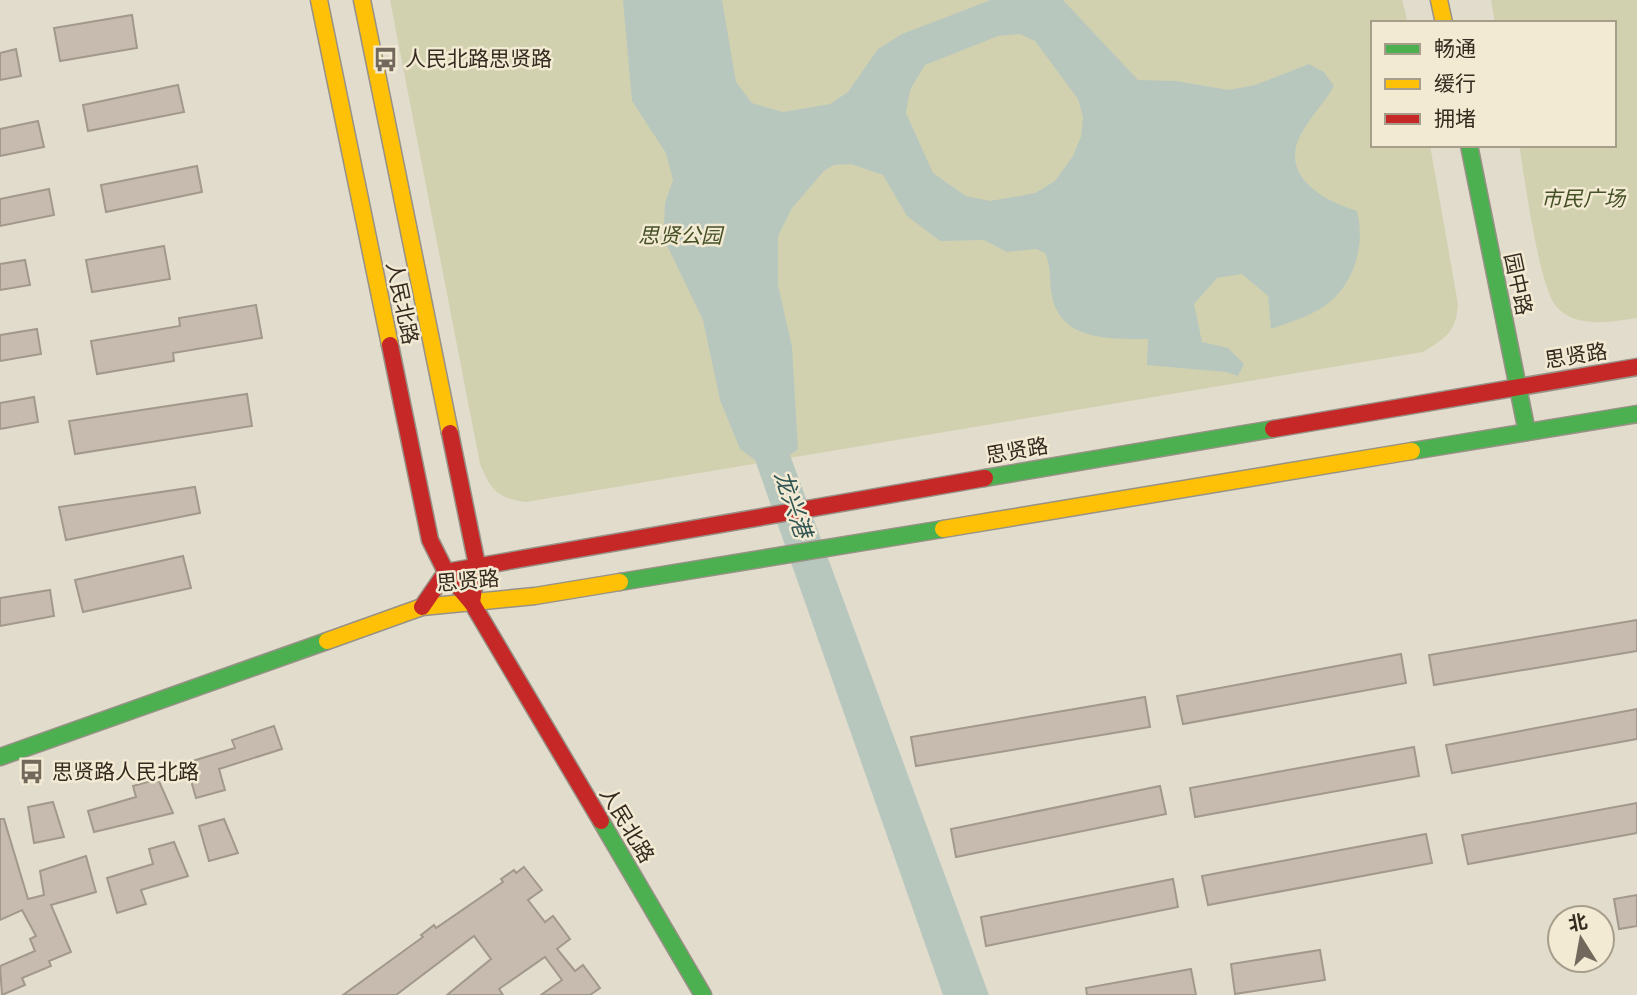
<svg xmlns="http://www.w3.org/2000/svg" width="1637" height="995" font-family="'Roboto Serif','Noto Sans SC',serif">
	<rect width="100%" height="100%" fill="#e2dccd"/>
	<g fill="#d1d1b0">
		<path d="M 390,0 L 1402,0 L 1408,23 L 1373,23 L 1373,145 L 1430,145 L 1458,304 C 1456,332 1446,338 1423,352 L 526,502 C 497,498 491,490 480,464 Z"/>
		<path d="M 1491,0 L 1637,0 L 1637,318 C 1611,322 1573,329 1555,305 C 1538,281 1525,179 1519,145 L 1614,145 L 1614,23 L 1495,23 Z"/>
	</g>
	<path fill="#b8c7be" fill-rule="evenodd" d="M 623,0 L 722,0 L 736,82 L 752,103 L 783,112 L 830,104 L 848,92 L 878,49 L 902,34 L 991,0 L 1063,0 L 1138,80 L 1176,81 L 1229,90 L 1255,85 L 1309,64 L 1324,72 L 1334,86 C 1324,104 1309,118 1300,136 C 1280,177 1324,201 1357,211 C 1365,243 1356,279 1331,301 C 1315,315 1290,322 1271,329 L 1268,296 L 1242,274 L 1217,278 L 1194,304 L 1202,342 L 1228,348 L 1244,364 L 1238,376 L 1226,372 L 1147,365 L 1148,339 C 1107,339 1057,341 1051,290 C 1049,275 1051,267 1045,253 L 1036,249 L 1007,252 L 984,240 L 940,241 L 907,216 L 883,175 L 851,164 L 834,165 L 824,171 L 792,208 L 778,236 L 778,285 L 792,347 L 798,449 L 790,455 L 989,995 L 943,995 L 755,460 L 740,449 L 720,400 L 703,320 L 663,237 L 665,203 L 673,180 L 666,153 L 632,101 ZM 1020,34 L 1035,41 L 1078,99 L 1083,117 L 1081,137 L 1073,156 L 1055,181 L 1035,193 L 990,201 L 966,196 L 933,173 L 906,113 L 910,90 L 925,65 L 998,36 Z"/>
	<g fill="#c6bbae" stroke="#a2988c" stroke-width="2">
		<path d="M 132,15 L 137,48 L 60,61 L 54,28 Z"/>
		<path d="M 16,49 L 21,76 L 0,80 L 0,53 Z"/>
		<path d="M 178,85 L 184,112 L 88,131 L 83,105 Z"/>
		<path d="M 38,121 L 44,147 L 0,156 L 0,129 Z"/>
		<path d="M 197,166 L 202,192 L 106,212 L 101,185 Z"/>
		<path d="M 49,189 L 54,215 L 0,226 L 0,199 Z"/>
		<path d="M 164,246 L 170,279 L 92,292 L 86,260 Z"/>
		<path d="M 25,260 L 30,285 L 0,290 L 0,264 Z"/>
		<path d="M 256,305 L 262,338 L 173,353 L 174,361 L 97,374 L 91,341 L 180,326 L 179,318 Z"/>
		<path d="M 37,329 L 41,354 L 0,361 L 0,335 Z"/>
		<path d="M 247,394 L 252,426 L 75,454 L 69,421 Z"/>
		<path d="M 34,397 L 38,422 L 0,429 L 0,403 Z"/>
		<path d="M 195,487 L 200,513 L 66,540 L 59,507 Z"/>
		<path d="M 183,556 L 191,588 L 83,612 L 75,580 Z"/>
		<path d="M 50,590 L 54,616 L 0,626 L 0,598 Z"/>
		<path d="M 1637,620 L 1637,651 L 1434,685 L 1429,655 Z"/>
		<path d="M 1401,654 L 1406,683 L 1183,724 L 1177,696 Z"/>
		<path d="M 1145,697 L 1150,727 L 916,766 L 911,737 Z"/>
		<path d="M 1637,709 L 1637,739 L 1452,773 L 1446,745 Z"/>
		<path d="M 274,726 L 282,749 L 219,769 L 225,790 L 196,798 L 186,763 L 235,748 L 232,740 Z"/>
		<path d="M 1414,747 L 1419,776 L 1195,817 L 1190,788 Z"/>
		<path d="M 158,779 L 173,813 L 94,832 L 88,811 L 136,797 L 133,786 Z"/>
		<path d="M 1160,786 L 1166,814 L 956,857 L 951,829 Z"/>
		<path d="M 53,802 L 64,837 L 34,843 L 28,807 Z"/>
		<path d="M 1637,803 L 1637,833 L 1468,864 L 1462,835 Z"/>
		<path d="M 0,819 L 4,819 L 28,899 L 44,895 L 40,871 L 86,856 L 96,892 L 51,905 L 71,952 L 49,961 L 51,966 L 22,978 L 25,985 L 2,995 L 0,966 L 35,951 L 30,939 L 36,936 L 22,910 L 0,920 Z"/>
		<path d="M 224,819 L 238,853 L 209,861 L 199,826 Z"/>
		<path d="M 1426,834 L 1432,863 L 1208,905 L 1202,876 Z"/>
		<path d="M 174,842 L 188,876 L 141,890 L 146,904 L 117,913 L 107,878 L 153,864 L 149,849 Z"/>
		<path d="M 524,867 L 542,890 L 528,900 L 545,922 L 553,916 L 570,939 L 557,949 L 575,971 L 583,965 L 600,988 L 590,995 L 541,995 L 562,980 L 545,957 L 499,989 L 503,995 L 447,995 L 491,959 L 474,936 L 396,995 L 343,995 L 423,937 L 421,935 L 434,925 L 436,928 L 503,882 L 501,879 L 514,870 L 516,873 Z"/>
		<path d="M 1173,879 L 1178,907 L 986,946 L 981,917 Z"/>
		<path d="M 1637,895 L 1637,926 L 1619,929 L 1614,899 Z"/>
		<path d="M 1320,950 L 1325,980 L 1235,994 L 1231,964 Z"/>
		<path d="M 1191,969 L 1196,995 L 1087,995 L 1086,988 Z"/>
	</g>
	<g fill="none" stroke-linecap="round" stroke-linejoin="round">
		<defs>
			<g id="fast">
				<path d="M 1469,145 L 1527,432"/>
				<path d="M 1412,451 L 1637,414"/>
				<path d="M 985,478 L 1273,429"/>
				<path d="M 620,582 L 943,529"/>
				<path d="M 0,757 L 327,641"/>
				<path d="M 601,821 L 703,995"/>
			</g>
			<g id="slow">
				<path d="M 319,0 L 390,345"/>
				<path d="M 362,0 L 450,433"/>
				<path d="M 1439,0 L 1444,23"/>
				<path d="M 943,529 L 1412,451"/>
				<path d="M 327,641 L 422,607 L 535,596 L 620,582"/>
			</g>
			<g id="jam">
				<path d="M 390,345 L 430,540 L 446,572 L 472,603 L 601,821"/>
				<path d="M 1273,429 L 1637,367"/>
				<path d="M 450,433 L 477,565 L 472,603"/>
				<path d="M 422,607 L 446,572 L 985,478"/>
			</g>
		</defs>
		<use href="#fast" stroke="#979186" stroke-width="19"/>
		<use href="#slow" stroke="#979186" stroke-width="19"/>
		<use href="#jam" stroke="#979186" stroke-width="19"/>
		<use href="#fast" stroke="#4caf50" stroke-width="16"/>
		<use href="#slow" stroke="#ffc107" stroke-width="16"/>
		<use href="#jam" stroke="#c62828" stroke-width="16"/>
	</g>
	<defs>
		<symbol id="bus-bare" viewBox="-9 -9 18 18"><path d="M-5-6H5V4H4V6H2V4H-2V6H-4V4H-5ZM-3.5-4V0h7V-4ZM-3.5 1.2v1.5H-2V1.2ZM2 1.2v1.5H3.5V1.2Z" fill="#72685c" stroke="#f3ead3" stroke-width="2.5" paint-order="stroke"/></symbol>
	</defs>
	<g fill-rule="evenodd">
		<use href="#bus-bare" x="368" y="42" width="35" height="35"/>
		<use href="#bus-bare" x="14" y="754" width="35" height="35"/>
	</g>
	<g text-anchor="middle" stroke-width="5" stroke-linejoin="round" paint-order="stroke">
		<g font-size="21" fill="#352a1f" stroke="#f3ead3" text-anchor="start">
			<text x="405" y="66">人民北路思贤路</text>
			<text x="52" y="779">思贤路人民北路</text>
		</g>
		<g font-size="21" font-style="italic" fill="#465127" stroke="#f3ead3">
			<text x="1583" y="206">市民广场</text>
			<text x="680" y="243">思贤公园</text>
		</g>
		<g font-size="21" fill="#352a1f" stroke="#f3ead3">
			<text transform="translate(1518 284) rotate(78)" y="7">园中路</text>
			<text transform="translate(402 303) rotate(78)" y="7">人民北路</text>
			<text transform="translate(1576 356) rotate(-9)" y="7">思贤路</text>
			<text transform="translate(1017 451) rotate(-10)" y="7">思贤路</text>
			<text transform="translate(468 581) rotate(-5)" y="7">思贤路</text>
			<text transform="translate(627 825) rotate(59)" y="7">人民北路</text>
		</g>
		<g font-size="23" font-style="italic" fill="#2f5452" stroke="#f3ead3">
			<text transform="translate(793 504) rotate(71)" y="8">龙兴港</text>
		</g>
	</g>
	<rect x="1371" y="21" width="245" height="126" fill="#f3ead3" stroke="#a79d8b" stroke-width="2"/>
	<rect x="1385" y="44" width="35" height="10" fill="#4caf50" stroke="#a79d8b" stroke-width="2"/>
	<text x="1434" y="56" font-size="21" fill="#352a1f">畅通</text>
	<rect x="1385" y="79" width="35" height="10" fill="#ffc107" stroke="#a79d8b" stroke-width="2"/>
	<text x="1434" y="91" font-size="21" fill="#352a1f">缓行</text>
	<rect x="1385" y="114" width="35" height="10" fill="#c62828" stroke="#a79d8b" stroke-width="2"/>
	<text x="1434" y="126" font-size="21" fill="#352a1f">拥堵</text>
	<g transform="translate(1581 939) rotate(349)"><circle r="33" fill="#f3ead3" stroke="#a79d8b" stroke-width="2"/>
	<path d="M0-5L12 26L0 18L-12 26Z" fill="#72685c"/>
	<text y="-10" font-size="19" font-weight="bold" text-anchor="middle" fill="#352a1f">北</text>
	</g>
</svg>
